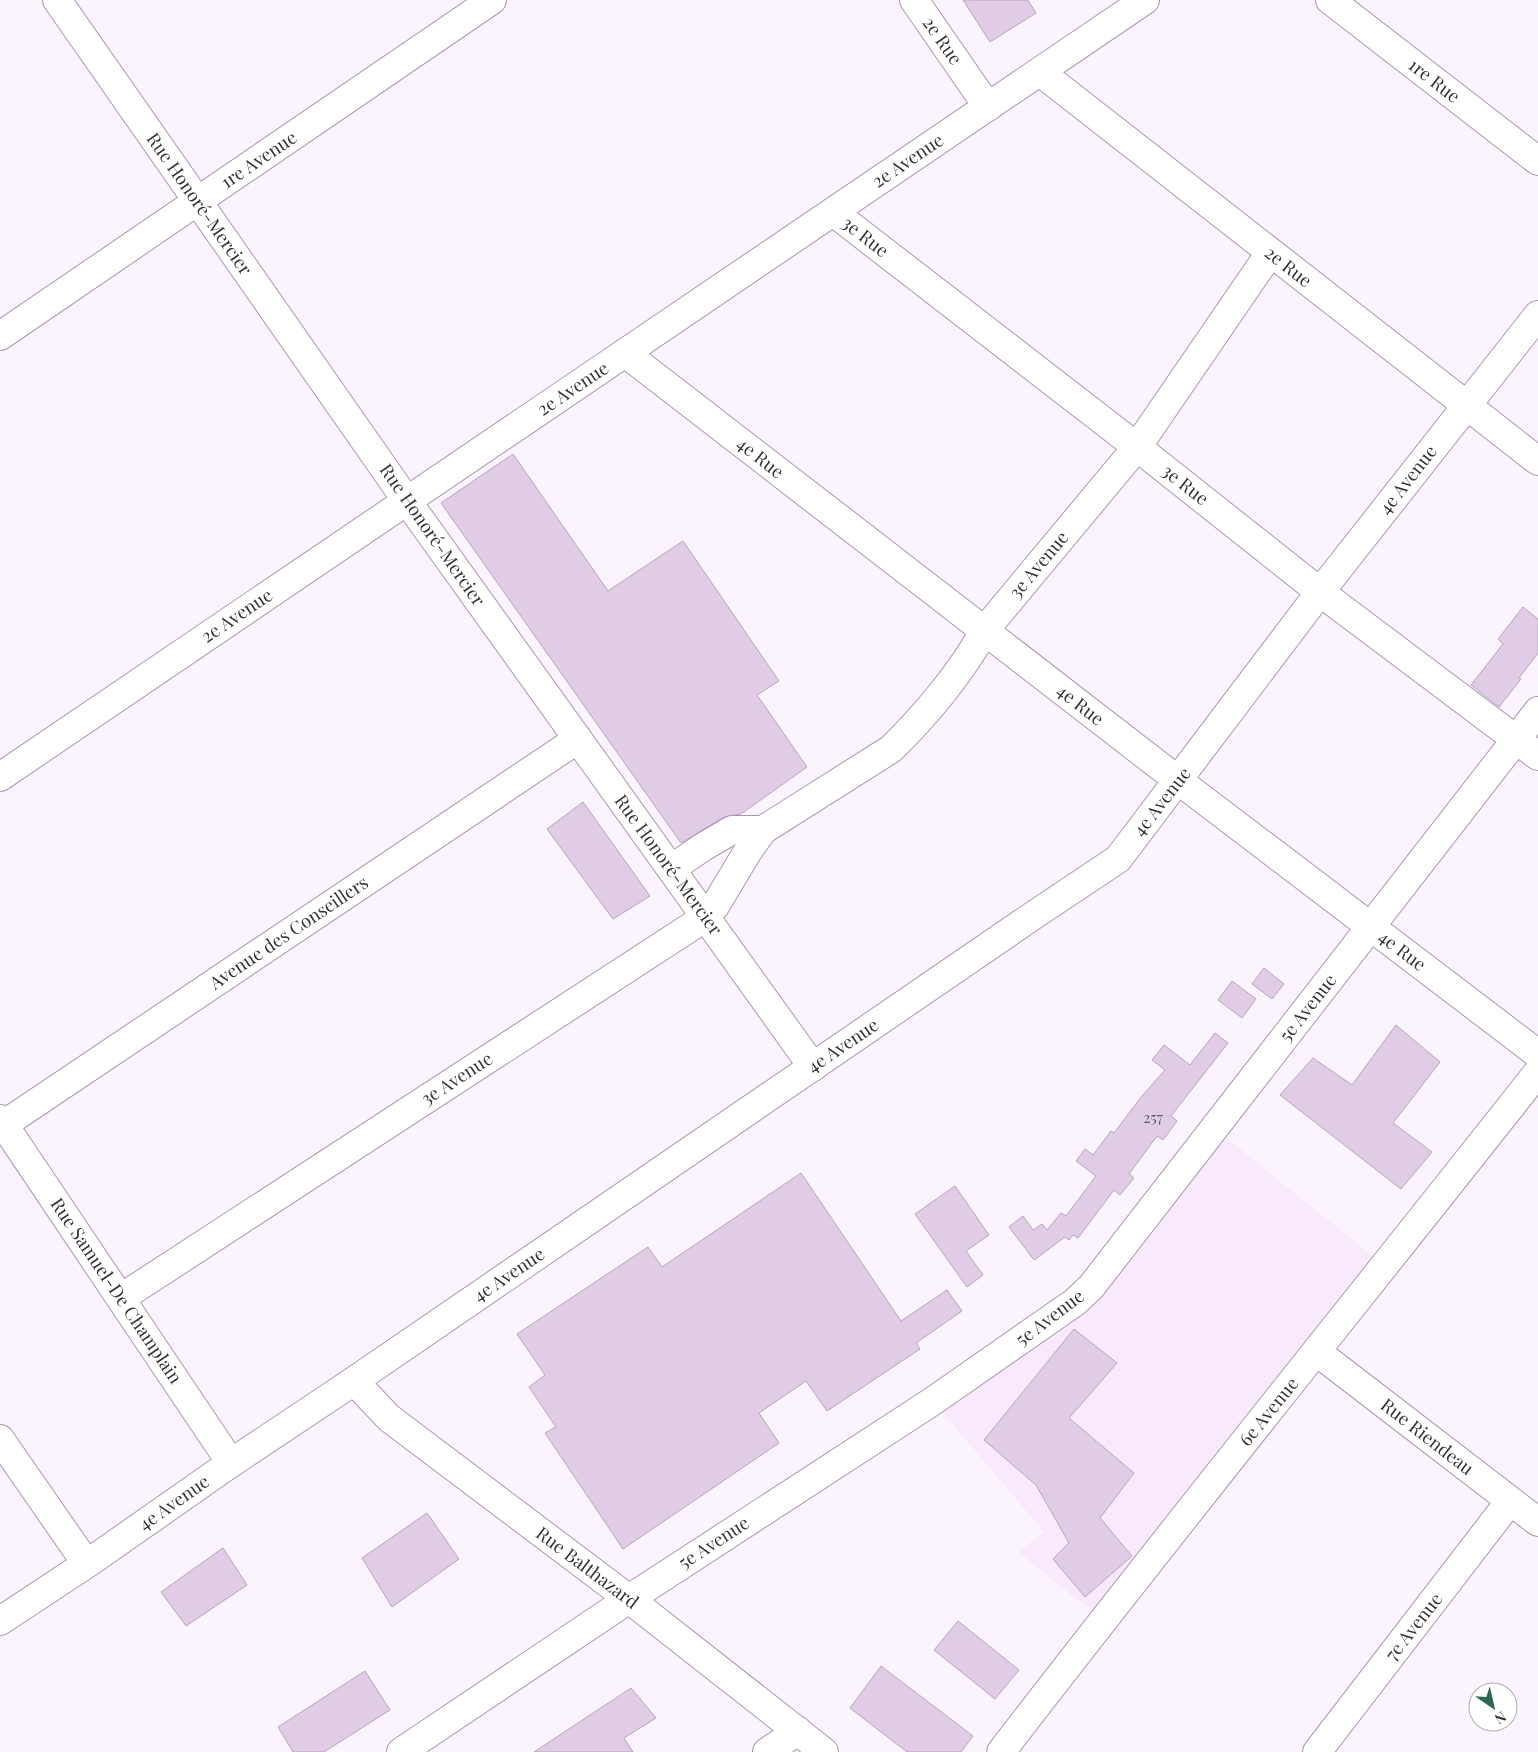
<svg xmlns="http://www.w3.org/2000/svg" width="1538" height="1752" font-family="'Playfair Display',serif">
	<rect width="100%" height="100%" fill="#fbf3fe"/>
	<path fill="#f8e9fc" d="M 1214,1128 L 1385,1266 L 1103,1620 L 1018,1552 L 1044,1532 L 933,1401 L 1057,1316 Z"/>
	<g fill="#e0cde5" stroke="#b7a5bc">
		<path d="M 963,0 L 1028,0 L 1036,13 L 990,42 Z"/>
		<path d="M 513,454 L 608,591 L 683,541 L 779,681 L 757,695 L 807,767 L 741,814 L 724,817 L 681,843 L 441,503 Z"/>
		<path d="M 1523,607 L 1538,619 L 1538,653 L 1519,678 L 1521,679 L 1499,707 L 1471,685 L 1503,644 L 1498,639 Z"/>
		<path d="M 583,802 L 650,896 L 613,919 L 547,829 Z"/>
		<path d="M 1264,968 L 1284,984 L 1272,999 L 1252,984 Z"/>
		<path d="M 1232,981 L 1256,999 L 1242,1018 L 1218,1000 Z"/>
		<path d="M 1396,1025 L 1440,1062 L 1393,1123 L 1432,1152 L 1401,1189 L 1280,1095 L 1313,1058 L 1352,1085 Z"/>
		<path d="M 1215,1033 L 1228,1043 L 1171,1116 L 1177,1121 L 1163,1140 L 1157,1136 L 1129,1174 L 1134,1178 L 1120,1195 L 1114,1190 L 1078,1238 L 1073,1235 L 1069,1240 L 1065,1237 L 1034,1260 L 1009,1227 L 1023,1216 L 1033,1230 L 1042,1224 L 1047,1230 L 1061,1213 L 1066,1216 L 1096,1176 L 1076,1161 L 1085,1149 L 1093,1155 L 1111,1131 L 1114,1133 L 1142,1096 L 1165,1070 L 1152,1060 L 1164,1045 L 1190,1065 Z"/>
		<path d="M 801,1173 L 901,1321 L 947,1290 L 962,1311 L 916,1343 L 920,1349 L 827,1411 L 806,1381 L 759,1413 L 779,1443 L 623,1549 L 545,1433 L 556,1427 L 529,1387 L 545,1375 L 517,1334 L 648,1247 L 662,1267 Z"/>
		<path d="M 955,1186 L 989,1235 L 966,1251 L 983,1275 L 967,1287 L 915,1214 Z"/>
		<path d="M 1074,1329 L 1117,1363 L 1069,1418 L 1134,1473 L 1100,1518 L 1132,1556 L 1085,1597 L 1053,1559 L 1069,1543 L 1036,1485 L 984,1440 Z"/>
		<path d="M 427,1513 L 459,1559 L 392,1607 L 362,1558 Z"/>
		<path d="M 223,1548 L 247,1585 L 186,1626 L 161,1592 Z"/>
		<path d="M 958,1621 L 1019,1670 L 995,1699 L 934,1650 Z"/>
		<path d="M 881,1666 L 973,1736 L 961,1752 L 907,1752 L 850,1708 Z"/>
		<path d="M 365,1671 L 390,1710 L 324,1752 L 293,1752 L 278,1727 Z"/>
		<path d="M 631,1688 L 656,1718 L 624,1738 L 633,1752 L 534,1752 Z"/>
	</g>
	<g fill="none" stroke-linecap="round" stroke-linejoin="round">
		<defs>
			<g id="minor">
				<path d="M 57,0 L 407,501 L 813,1067"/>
				<path d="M 914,0 L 988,107"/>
				<path d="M 1330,0 L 1538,161"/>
				<path d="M 1040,72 L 1538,461"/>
				<path d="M 833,212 L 1137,447 L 1320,592 L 1538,756"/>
				<path d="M 0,336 L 492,0"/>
				<path d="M 625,353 L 1179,781 L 1538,1054"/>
				<path d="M 0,777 L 1145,0"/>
				<path d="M 671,869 L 703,847 L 732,830 L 763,830"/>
				<path d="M 0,1119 L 231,1463"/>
				<path d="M 0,1127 L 578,739"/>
				<path d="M 121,1298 L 706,917 L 715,906 L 748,851 L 763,830 L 891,749 C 924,717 962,672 984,631 L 1137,447 L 1270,253"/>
				<path d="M 1317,1352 L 1538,1522"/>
				<path d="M 354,1381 L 389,1418 L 629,1599 L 824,1752"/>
				<path d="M 0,1439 L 86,1563"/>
				<path d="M 0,1621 L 91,1561 L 231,1463 L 351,1383 L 1034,915 L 1118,859 L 1320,592 L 1538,315"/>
				<path d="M 401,1752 L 629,1599 L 933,1401 L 1075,1302 L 1091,1287 L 1538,711"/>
				<path d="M 767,1752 L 798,1731"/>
				<path d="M 1001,1752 C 1177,1523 1359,1299 1538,1072"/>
				<path d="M 1317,1752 L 1510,1501"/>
			</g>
		</defs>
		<use href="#minor" stroke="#aa98b0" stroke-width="30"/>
		<use href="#minor" stroke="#fff" stroke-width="28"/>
	</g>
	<g text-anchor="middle" stroke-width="5" stroke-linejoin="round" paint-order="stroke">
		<g font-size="15" fill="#615664">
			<text x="1153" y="1123">257</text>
		</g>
		<g font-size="18" fill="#372f39" stroke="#fff">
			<text transform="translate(942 41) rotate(55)" y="6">2e Rue</text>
			<text transform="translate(1434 81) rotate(38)" y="6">1re Rue</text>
			<text transform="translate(259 160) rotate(-34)" y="6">1re Avenue</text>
			<text transform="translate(908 161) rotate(-34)" y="6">2e Avenue</text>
			<text transform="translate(199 204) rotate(55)" y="6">Rue Honoré-Mercier</text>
			<text transform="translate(865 237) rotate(38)" y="6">3e Rue</text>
			<text transform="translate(1288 267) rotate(38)" y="6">2e Rue</text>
			<text transform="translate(573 389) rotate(-34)" y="6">2e Avenue</text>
			<text transform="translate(760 458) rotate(38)" y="6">4e Rue</text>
			<text transform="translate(1408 480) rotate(-52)" y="6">4e Avenue</text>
			<text transform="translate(1185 485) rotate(38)" y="6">3e Rue</text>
			<text transform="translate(432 535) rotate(55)" y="6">Rue Honoré-Mercier</text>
			<text transform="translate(1039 565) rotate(-50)" y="6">3e Avenue</text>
			<text transform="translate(237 616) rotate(-34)" y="6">2e Avenue</text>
			<text transform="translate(1080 705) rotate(38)" y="6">4e Rue</text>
			<text transform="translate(1162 802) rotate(-52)" y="6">4e Avenue</text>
			<text transform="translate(668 865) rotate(54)" y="6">Rue Honoré-Mercier</text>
			<text transform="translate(289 933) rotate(-34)" y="6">Avenue des Conseillers</text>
			<text transform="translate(1402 951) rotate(37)" y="6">4e Rue</text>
			<text transform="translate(1308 1008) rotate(-52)" y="6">5e Avenue</text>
			<text transform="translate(843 1046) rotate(-34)" y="6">4e Avenue</text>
			<text transform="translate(457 1079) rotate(-33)" y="6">3e Avenue</text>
			<text transform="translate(509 1275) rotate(-34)" y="6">4e Avenue</text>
			<text transform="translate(116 1291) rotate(56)" y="6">Rue Samuel-De Champlain</text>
			<text transform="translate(1050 1318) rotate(-37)" y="6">5e Avenue</text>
			<text transform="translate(1269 1412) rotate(-51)" y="6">6e Avenue</text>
			<text transform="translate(1427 1437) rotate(38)" y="6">Rue Riendeau</text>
			<text transform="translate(174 1503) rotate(-35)" y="6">4e Avenue</text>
			<text transform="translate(714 1543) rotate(-33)" y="6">5e Avenue</text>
			<text transform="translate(587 1568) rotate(37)" y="6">Rue Balthazard</text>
			<text transform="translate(1414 1627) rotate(-52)" y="6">7e Avenue</text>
		</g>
	</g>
	<g transform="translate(1493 1707) rotate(146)"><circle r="24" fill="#ffffff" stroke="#afacb0"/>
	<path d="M0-4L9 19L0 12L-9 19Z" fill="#2b6854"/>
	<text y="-8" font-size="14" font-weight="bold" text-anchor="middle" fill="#372f39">N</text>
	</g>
</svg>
